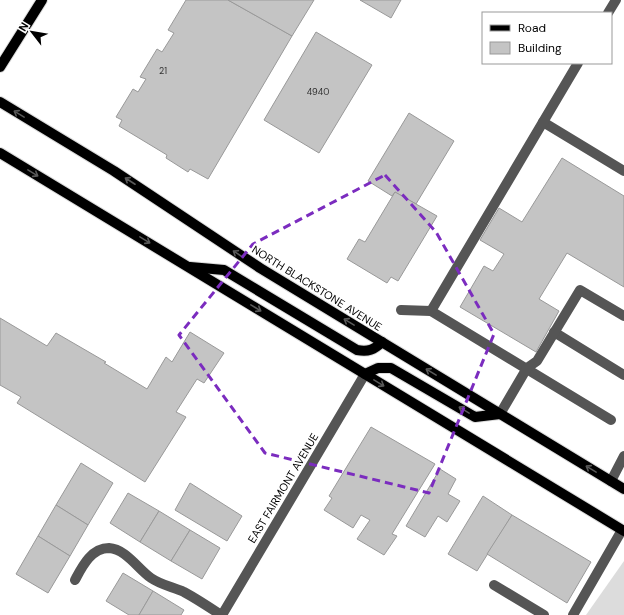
<svg xmlns="http://www.w3.org/2000/svg" width="624" height="615" font-family="'DM Sans',sans-serif">
	<rect width="100%" height="100%" fill="#fff"/>
	<path fill="#dcdcdc" d="M 624,561 L 624,615 L 586,615 Z"/>
	<g fill="#c4c4c4" stroke="#999">
		<path d="M 186,0 L 228,0 L 292,36 L 208,179 L 190,169 L 188,172 L 166,158 L 167,155 L 119,126 L 122,120 L 116,117 L 133,89 L 138,92 L 146,79 L 140,77 L 157,49 L 162,52 L 174,33 L 168,30 Z"/>
		<path d="M 228,0 L 314,0 L 292,36 Z"/>
		<path d="M 360,0 L 401,0 L 391,18 Z"/>
		<path d="M 316,32 L 372,65 L 319,153 L 264,120 Z"/>
		<path d="M 409,113 L 454,141 L 416,204 L 395,192 L 392,196 L 368,181 Z"/>
		<path d="M 562,158 L 624,196 L 624,287 L 567,253 L 539,299 L 559,311 L 536,352 L 460,307 L 484,266 L 493,271 L 504,254 L 480,240 L 499,208 L 522,222 Z"/>
		<path d="M 395,192 L 437,216 L 398,281 L 391,277 L 387,283 L 347,259 L 359,239 L 365,242 Z"/>
		<path d="M 0,318 L 47,346 L 56,333 L 106,362 L 104,363 L 147,389 L 166,357 L 172,362 L 190,332 L 224,353 L 204,383 L 197,379 L 176,412 L 186,417 L 145,482 L 17,403 L 21,397 L 0,385 Z"/>
		<path d="M 371,427 L 435,464 L 392,534 L 397,536 L 384,555 L 357,539 L 370,520 L 361,515 L 353,528 L 324,510 L 332,498 L 329,496 Z"/>
		<path d="M 81,463 L 113,483 L 88,525 L 56,505 Z"/>
		<path d="M 440,469 L 456,479 L 448,494 L 460,501 L 447,522 L 438,516 L 425,537 L 406,526 Z"/>
		<path d="M 190,483 L 242,516 L 227,541 L 175,510 Z"/>
		<path d="M 128,493 L 159,511 L 140,542 L 110,523 Z"/>
		<path d="M 483,496 L 512,515 L 477,571 L 448,554 Z"/>
		<path d="M 56,505 L 88,525 L 70,556 L 38,536 Z"/>
		<path d="M 159,511 L 190,530 L 171,561 L 140,542 Z"/>
		<path d="M 512,515 L 591,562 L 567,603 L 487,554 Z"/>
		<path d="M 190,530 L 220,548 L 202,579 L 171,561 Z"/>
		<path d="M 38,536 L 70,556 L 48,593 L 16,574 Z"/>
		<path d="M 123,573 L 153,591 L 139,615 L 129,615 L 106,601 Z"/>
		<path d="M 153,591 L 184,610 L 181,615 L 139,615 Z"/>
	</g>
	<g fill="none" stroke-linecap="round" stroke-linejoin="round">
		<defs>
			<g id="major">
				<path d="M 0,67 L 42,0"/>
				<path d="M 0,102 L 114,171 L 260,268 L 624,489"/>
				<path d="M 0,153 L 624,531"/>
				<path d="M 190,267 L 224,270 L 357,350 C 368,352 374,350 382,342"/>
				<path d="M 365,374 L 378,368 L 391,368 L 475,417 L 500,414"/>
			</g>
		</defs>
		<use href="#major" stroke="#dbdbdb" stroke-width="12"/>
		<g stroke="#555" stroke-width="10">
			<path d="M 608,13 L 616,0"/>
			<path d="M 543,122 L 624,171"/>
			<path d="M 401,310 L 431,311 L 611,420"/>
			<path d="M 431,311 L 578,63"/>
			<path d="M 554,332 L 624,375"/>
			<path d="M 500,414 L 527,368 L 537,361 L 580,290 L 624,316"/>
			<path d="M 611,481 L 624,456"/>
			<path d="M 75,580 C 82,567 91,548 109,548 C 126,549 138,569 151,578 C 161,585 173,587 184,592 C 197,599 209,607 221,615"/>
			<path d="M 494,585 L 544,615"/>
			<path d="M 222,615 L 365,374"/>
			<path d="M 573,615 L 622,530"/>
		</g>
		<use href="#major" stroke="#000" stroke-width="10"/>
	</g>
	<defs><path id="oneway-shaft" d="M-6 0H5M1.5-3L5.5 0L1.5 3" fill="none" stroke-width="1.6" stroke-linecap="round" stroke-linejoin="round"/></defs>
	<g stroke="#595959">
		<use href="#oneway-shaft" transform="translate(19 114) rotate(-149)"/>
		<use href="#oneway-shaft" transform="translate(33 173) rotate(31)"/>
		<use href="#oneway-shaft" transform="translate(130 181) rotate(-147)"/>
		<use href="#oneway-shaft" transform="translate(145 240) rotate(31)"/>
		<use href="#oneway-shaft" transform="translate(238 254) rotate(-146)"/>
		<use href="#oneway-shaft" transform="translate(256 308) rotate(31)"/>
		<use href="#oneway-shaft" transform="translate(349 322) rotate(-149)"/>
		<use href="#oneway-shaft" transform="translate(431 372) rotate(-149)"/>
		<use href="#oneway-shaft" transform="translate(379 383) rotate(31)"/>
		<use href="#oneway-shaft" transform="translate(464 410) rotate(-149)"/>
		<use href="#oneway-shaft" transform="translate(591 469) rotate(-149)"/>
	</g>
	<path fill="none" stroke="#7b2cbf" stroke-width="3" stroke-dasharray="8 5" stroke-linejoin="round" d="M 385,175 L 436,232 L 494,334 L 429,493 L 265,453 L 179,335 L 253,244 Z"/>
	<g text-anchor="middle" stroke-width="4" stroke-linejoin="round" paint-order="stroke">
		<g font-size="9" fill="#313131">
			<text x="163" y="74">21</text>
			<text x="318" y="95">4940</text>
		</g>
		<g font-size="11" fill="#000" stroke="#fff">
			<text transform="translate(317 288) rotate(32)" y="4">NORTH BLACKSTONE AVENUE</text>
			<text transform="translate(283 488) rotate(-59)" y="4">EAST FAIRMONT AVENUE</text>
		</g>
	</g>
	<rect x="482" y="12" width="130" height="52" fill="#ffffff" stroke="#999999"/>
	<rect x="490" y="25" width="20" height="6" fill="#000000" stroke="#999999"/>
	<text x="518" y="32" font-size="12" fill="#000000">Road</text>
	<rect x="490" y="42" width="20" height="12" fill="#c4c4c4" stroke="#999999"/>
	<text x="518" y="52" font-size="12" fill="#000000">Building</text>
	<g transform="translate(32 32) rotate(301)" stroke="#ffffff" stroke-width="3" paint-order="stroke">
	<path d="M0-3L7 15L0 10L-7 15Z" fill="#000000"/>
	<text y="-6" font-size="11" font-weight="bold" text-anchor="middle" fill="#000000">N</text>
	</g>
</svg>
